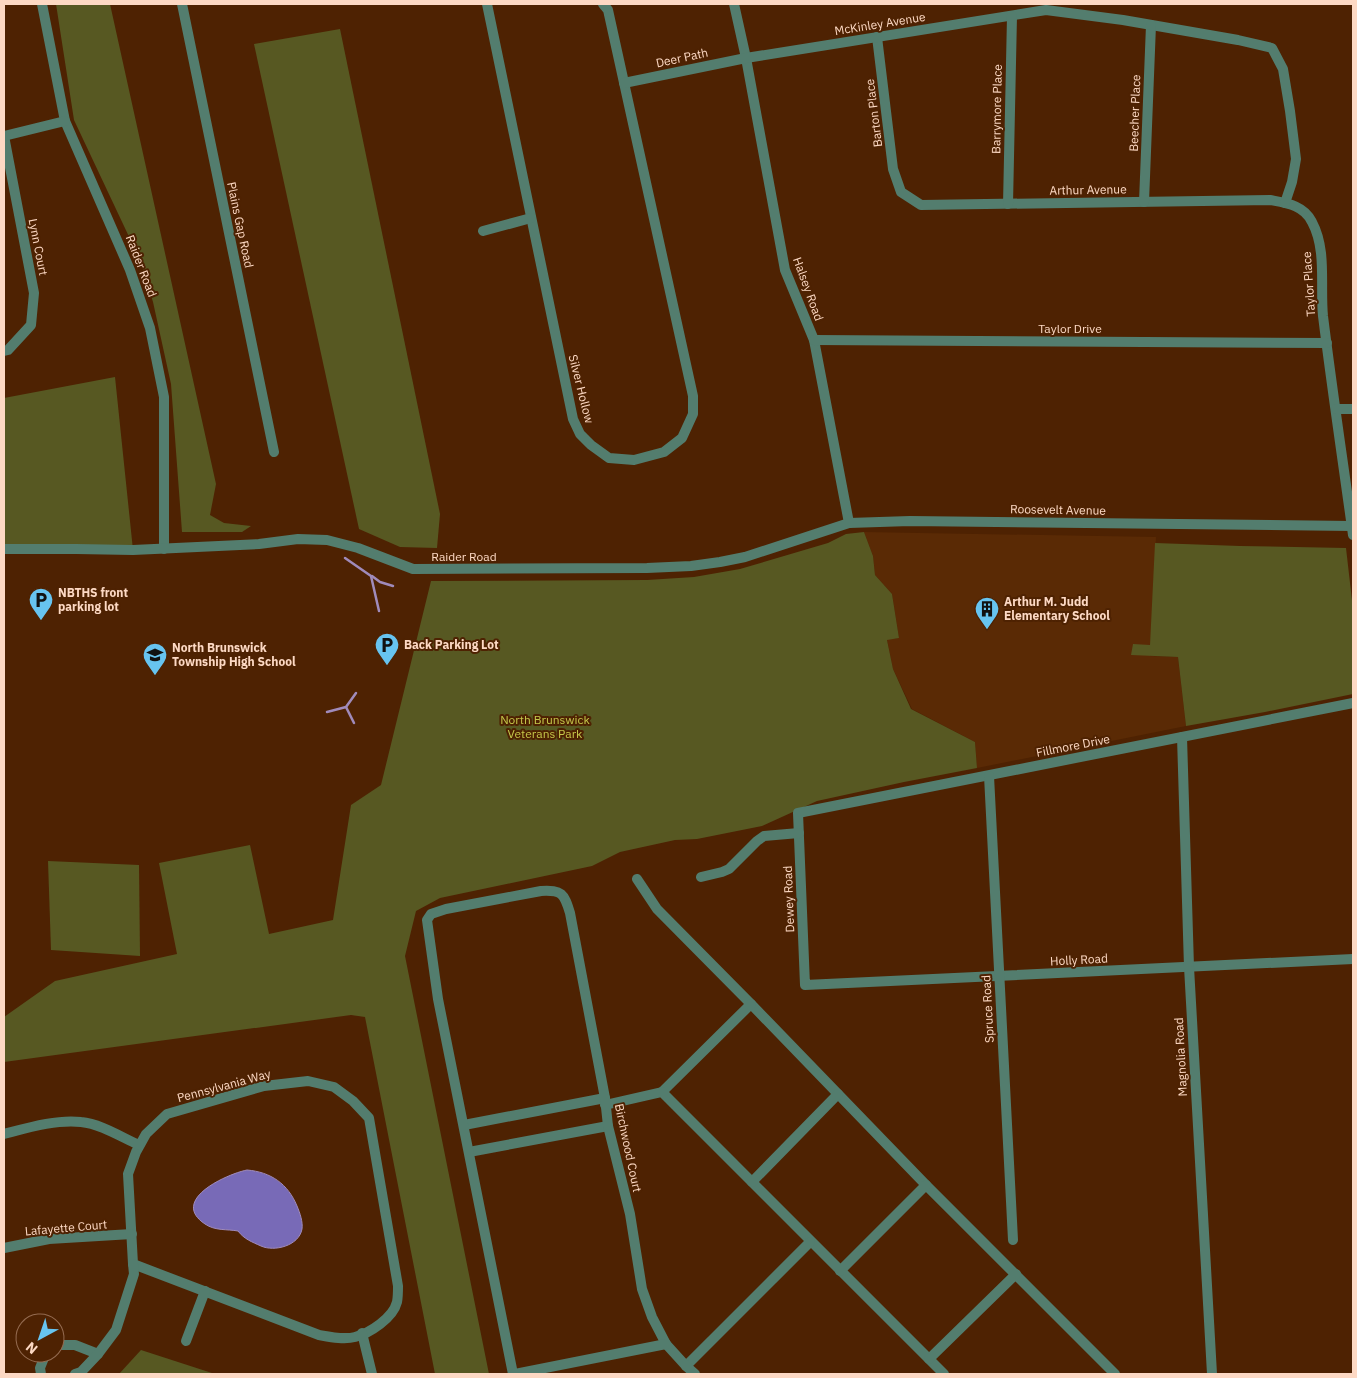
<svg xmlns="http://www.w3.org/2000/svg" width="1357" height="1378" font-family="'IBM Plex Sans',sans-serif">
	<rect width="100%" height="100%" fill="#4e2202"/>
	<path fill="#5a2a05" d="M 864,532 L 1156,537 L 1150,656 L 1178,657 L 1186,726 L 977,768 L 975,742 L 912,709 L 893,669 L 887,639 L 899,638 L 892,594 L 875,575 L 873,556 Z"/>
	<g fill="#575822">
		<path d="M 56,4 L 110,4 L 216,484 L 210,515 L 224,523 L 251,526 L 242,532 L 182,532 L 171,384 L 153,302 L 140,260 L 74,120 Z"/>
		<path d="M 340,29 L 440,514 L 437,548 L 400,547 L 359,529 L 254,44 Z"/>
		<path d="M 115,377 L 133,550 L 4,552 L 4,398 Z"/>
		<path d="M 864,532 L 873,556 L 875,575 L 892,594 L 899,638 L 887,640 L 893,669 L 911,709 L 975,742 L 977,768 L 904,782 L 817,801 L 762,826 L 697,839 L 675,840 L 620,852 L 592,866 L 440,898 L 416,911 L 405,956 L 489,1374 L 435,1374 L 365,1017 L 351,1015 L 4,1062 L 4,1017 L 55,981 L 177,954 L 159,863 L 250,845 L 269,934 L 333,920 L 351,805 L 381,785 L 431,581 L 647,580 L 694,577 L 740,569 L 828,543 L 846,534 Z"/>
		<path d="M 1155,543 L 1240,546 L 1346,548 L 1353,609 L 1353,694 L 1265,712 L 1186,726 L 1178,657 L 1131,655 L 1133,644 L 1150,645 Z"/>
		<path d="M 48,861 L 139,865 L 140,956 L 51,950 Z"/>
		<path d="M 141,1350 L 215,1374 L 119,1374 Z"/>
	</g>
	<path fill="#786ab7" stroke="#a08bbb" d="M 247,1170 C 271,1172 288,1184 297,1206 C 300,1213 303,1222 302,1229 C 299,1246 274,1252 261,1246 C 252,1242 244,1239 238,1231 C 227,1229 215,1231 205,1224 C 169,1200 227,1174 247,1170 Z"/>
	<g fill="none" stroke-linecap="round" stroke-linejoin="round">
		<g stroke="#a08bbb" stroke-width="2.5">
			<path d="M 345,558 L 371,576 L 379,611"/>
			<path d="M 372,576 L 380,582 L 393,586"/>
			<path d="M 346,707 L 354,723"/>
			<path d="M 327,712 L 346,707 L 356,693"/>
		</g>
		<g stroke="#537d6e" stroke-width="10">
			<path d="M 42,4 L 65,121 L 130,270 L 150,328 L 164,397 L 164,549"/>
			<path d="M 182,4 L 274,452"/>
			<path d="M 487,4 L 573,419 L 580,434 L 591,445 L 609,458 L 634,460 L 664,452 L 682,438 L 693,414 L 693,396 L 608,10 L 603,4"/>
			<path d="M 734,4 L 746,58 L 785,270 L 814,340 L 849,523"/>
			<path d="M 877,37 L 893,169 L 901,192 L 921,205 L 1270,200 C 1286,203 1304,205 1312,222 C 1327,250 1320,285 1323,316 C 1332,389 1343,462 1353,535"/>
			<path d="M 624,83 L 746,58 L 1046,10 L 1123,20 L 1238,40 L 1272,48 L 1283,69 L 1290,111 L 1296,159 L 1292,182 L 1285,203"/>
			<path d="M 4,136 L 34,293 L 31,325 L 8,350 L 4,351"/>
			<path d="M 4,136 L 65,121"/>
			<path d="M 1144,202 L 1151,25"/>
			<path d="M 1008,204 L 1012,16"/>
			<path d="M 483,231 L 531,218"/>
			<path d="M 814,340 L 1327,343"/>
			<path d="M 1336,409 L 1353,409"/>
			<path d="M 4,549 L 76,549 L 133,550 L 259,544 L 298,539 L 327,540 L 358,548 L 413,569 L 647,568 L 691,566 L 720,562 L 745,557 L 849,523 L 910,521 L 1352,526"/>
			<path d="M 1353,703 L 798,813 L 805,985 L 1353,959"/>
			<path d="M 1182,737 L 1189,967 L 1212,1374"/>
			<path d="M 989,776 L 1013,1240"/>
			<path d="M 701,877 L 722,872 L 729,869 L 757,841 L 764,836 L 799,833"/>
			<path d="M 637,879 L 657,909 L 751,1004 L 926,1185 L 1115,1374"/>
			<path d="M 308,1081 L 334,1087 L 353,1101 L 369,1118 L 398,1286 C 398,1291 398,1297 397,1302 C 393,1318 370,1333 355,1337 C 344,1340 330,1337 319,1335 L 133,1264 L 128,1174 L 136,1152 L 146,1134 L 167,1114 L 264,1086 Z"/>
			<path d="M 662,1092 L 751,1004"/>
			<path d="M 605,1105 L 662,1092 L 944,1374"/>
			<path d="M 464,1125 L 605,1098"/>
			<path d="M 4,1134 C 27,1128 57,1119 81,1122 C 101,1124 121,1137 139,1145"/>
			<path d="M 469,1152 L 608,1126"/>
			<path d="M 752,1182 L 838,1094"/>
			<path d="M 4,1248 L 49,1239 L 132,1234"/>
			<path d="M 840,1271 L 926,1185"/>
			<path d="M 362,1333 L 372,1374"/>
			<path d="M 186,1341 L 205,1291"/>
			<path d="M 55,1346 L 57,1345 L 75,1345 L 98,1354"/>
			<path d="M 929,1359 L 1016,1274"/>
			<path d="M 686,1366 L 810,1242"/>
			<path d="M 41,1374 L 40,1368 L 46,1353"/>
			<path d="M 75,1374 L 81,1372 L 98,1354 L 116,1330 L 134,1274 L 133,1264"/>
			<path d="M 513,1374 L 438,999 L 427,920 L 431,914 L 446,909 L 541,891 C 562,890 564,893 570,913 L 605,1098 L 608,1126 L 630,1214 L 642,1289 L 652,1317 L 666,1344 L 686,1366 L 695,1374"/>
			<path d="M 515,1374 L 666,1344"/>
		</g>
	</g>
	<defs>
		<symbol id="parking-pin" viewBox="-11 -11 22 30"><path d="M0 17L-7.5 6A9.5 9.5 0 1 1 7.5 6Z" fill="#67c4f0" stroke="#4e2202"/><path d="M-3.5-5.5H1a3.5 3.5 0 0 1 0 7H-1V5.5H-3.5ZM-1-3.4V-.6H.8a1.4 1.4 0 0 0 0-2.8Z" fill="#111"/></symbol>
		<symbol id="building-pin" viewBox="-11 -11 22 30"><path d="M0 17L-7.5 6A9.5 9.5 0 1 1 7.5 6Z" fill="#67c4f0" stroke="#4e2202"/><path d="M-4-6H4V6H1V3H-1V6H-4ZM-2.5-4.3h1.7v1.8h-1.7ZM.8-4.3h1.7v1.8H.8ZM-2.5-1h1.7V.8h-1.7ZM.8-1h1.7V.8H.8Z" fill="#111"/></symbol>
		<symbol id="school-pin" viewBox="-11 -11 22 30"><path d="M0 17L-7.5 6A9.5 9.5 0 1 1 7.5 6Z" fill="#67c4f0" stroke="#4e2202"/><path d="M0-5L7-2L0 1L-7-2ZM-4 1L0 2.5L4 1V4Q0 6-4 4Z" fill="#111"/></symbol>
	</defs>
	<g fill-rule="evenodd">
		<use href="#parking-pin" x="27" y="586" width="28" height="38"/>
		<use href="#building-pin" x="973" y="595" width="28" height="38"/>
		<use href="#parking-pin" x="373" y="631" width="28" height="38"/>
		<use href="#school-pin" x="141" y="641" width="28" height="38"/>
	</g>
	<g text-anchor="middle" stroke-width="4" stroke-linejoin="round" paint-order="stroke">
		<g font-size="12" fill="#fdd9c4" stroke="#4e2202">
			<text transform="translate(880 24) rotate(-9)" y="4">McKinley Avenue</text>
			<text transform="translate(682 58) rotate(-12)" y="4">Deer Path</text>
			<text transform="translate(997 109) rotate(-89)" y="4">Barrymore Place</text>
			<text transform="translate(874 113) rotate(-97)" y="4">Barton Place</text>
			<text transform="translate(1135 113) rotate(-88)" y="4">Beecher Place</text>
			<text transform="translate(1088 190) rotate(-1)" y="4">Arthur Avenue</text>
			<text transform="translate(240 225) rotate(78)" y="4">Plains Gap Road</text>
			<text transform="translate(38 247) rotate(79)" y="4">Lynn Court</text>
			<text transform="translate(141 266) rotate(69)" y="4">Raider Road</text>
			<text transform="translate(1309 284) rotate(-94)" y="4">Taylor Place</text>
			<text transform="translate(808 289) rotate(70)" y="4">Halsey Road</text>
			<text x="1070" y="333">Taylor Drive</text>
			<text transform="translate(581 389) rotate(76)" y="4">Silver Hollow</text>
			<text transform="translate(1058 510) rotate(1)" y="4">Roosevelt Avenue</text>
			<text x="464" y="561">Raider Road</text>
			<text transform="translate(1073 746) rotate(-11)" y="4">Fillmore Drive</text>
			<text transform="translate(789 899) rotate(-92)" y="4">Dewey Road</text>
			<text transform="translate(1079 960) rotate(-3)" y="4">Holly Road</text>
			<text transform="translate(988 1009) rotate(-93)" y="4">Spruce Road</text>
			<text transform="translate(1181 1057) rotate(-93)" y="4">Magnolia Road</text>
			<text transform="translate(224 1086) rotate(-15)" y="4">Pennsylvania Way</text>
			<text transform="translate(628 1148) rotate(78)" y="4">Birchwood Court</text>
			<text transform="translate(66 1228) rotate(-5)" y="4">Lafayette Court</text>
		</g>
		<g font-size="12" font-weight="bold" fill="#fdd9c4" stroke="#4e2202" text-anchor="start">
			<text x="58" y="597">NBTHS front<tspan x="58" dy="14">parking lot</tspan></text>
			<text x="1004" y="606">Arthur M. Judd<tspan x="1004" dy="14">Elementary School</tspan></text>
			<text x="404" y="649">Back Parking Lot</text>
			<text x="172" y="652">North Brunswick<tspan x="172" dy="14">Township High School</tspan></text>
		</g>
		<g font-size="12" fill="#c5c84b" stroke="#4e2202">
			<text x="545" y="724">North Brunswick<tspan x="545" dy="14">Veterans Park</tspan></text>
		</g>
	</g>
	<rect width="1357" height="1378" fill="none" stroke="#fdd9c4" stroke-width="10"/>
	<g transform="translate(40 1338) rotate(220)"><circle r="24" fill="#4e2202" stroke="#946b50"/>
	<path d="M0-4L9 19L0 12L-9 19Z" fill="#67c4f0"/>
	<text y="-8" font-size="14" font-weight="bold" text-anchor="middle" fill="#fdd9c4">N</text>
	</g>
</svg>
